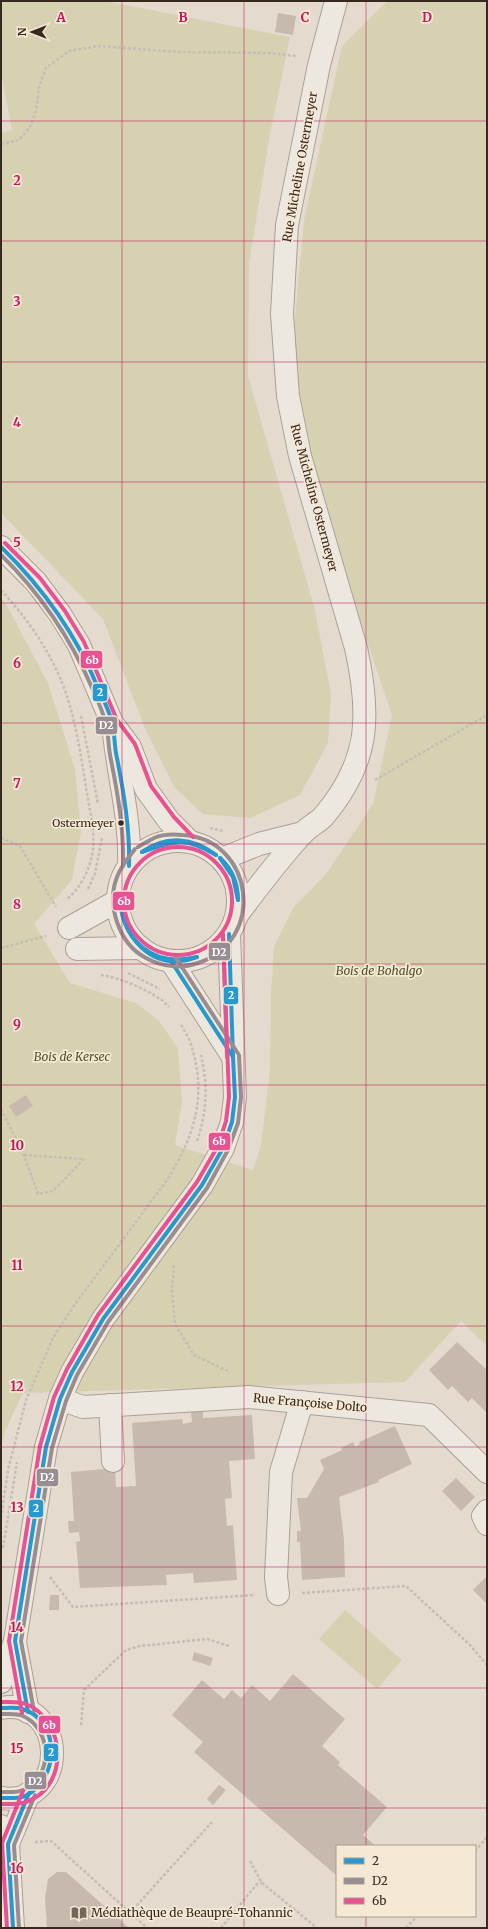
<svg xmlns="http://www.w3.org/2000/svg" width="488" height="1929" font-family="Merriweather,serif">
	<rect width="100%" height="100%" fill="#e4dbce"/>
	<g fill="#d6d2b1">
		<path d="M 1,1 L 105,1 L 290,37 L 270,134 L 249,264 L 248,376 L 315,610 L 331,694 L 328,743 L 300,795 L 250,818 L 203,814 L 175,788 L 146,731 L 103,619 L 1,513 L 1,133 L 12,130 L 1,73 Z"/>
		<path d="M 387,1 L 487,1 L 487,1346 L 461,1321 L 405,1382 L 23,1393 L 6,1429 L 1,1444 L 1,599 L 5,602 L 48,683 L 75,769 L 81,832 L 72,880 L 34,924 L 70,983 L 136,1003 L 159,1021 L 178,1048 L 182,1102 L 175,1145 L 253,1170 L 261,1145 L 270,1070 L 271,994 L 274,946 L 293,908 L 326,874 L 373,804 L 392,715 L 317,495 L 292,351 L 304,220 L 342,46 Z"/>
		<path d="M 345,1610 L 402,1660 L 377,1689 L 319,1639 Z"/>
	</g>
	<g fill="#c8b9af">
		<path d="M 278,13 L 296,16 L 293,35 L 275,32 Z"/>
		<path d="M 26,1095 L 33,1106 L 16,1117 L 9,1106 Z"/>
		<path d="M 457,1342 L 487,1370 L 487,1413 L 472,1398 L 468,1402 L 452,1386 L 448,1390 L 429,1370 Z"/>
		<path d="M 203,1411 L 203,1418 L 252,1415 L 255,1459 L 229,1461 L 232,1498 L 225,1499 L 227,1526 L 233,1525 L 237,1580 L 194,1583 L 193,1573 L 166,1575 L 167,1585 L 80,1588 L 76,1542 L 80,1541 L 79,1532 L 69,1533 L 68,1521 L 74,1521 L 71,1472 L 115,1468 L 116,1487 L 136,1486 L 132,1423 L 182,1419 L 183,1424 L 192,1422 L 191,1412 Z"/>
		<path d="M 395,1426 L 412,1464 L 378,1480 L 379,1482 L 339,1497 L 344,1540 L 345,1577 L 302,1580 L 300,1542 L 297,1542 L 297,1531 L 301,1531 L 297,1498 L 307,1498 L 324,1469 L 320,1460 L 342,1450 L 341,1448 L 353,1442 L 355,1447 L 360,1444 L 359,1442 Z"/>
		<path d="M 456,1478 L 475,1497 L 461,1511 L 442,1491 Z"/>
		<path d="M 487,1576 L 487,1604 L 473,1590 Z"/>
		<path d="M 50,1595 L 59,1595 L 59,1610 L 49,1610 Z"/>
		<path d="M 194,1652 L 213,1658 L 210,1666 L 192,1660 Z"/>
		<path d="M 293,1674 L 345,1719 L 322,1746 L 340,1762 L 338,1765 L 387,1807 L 363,1835 L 376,1846 L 337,1846 L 337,1876 L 194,1752 L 203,1742 L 172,1715 L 202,1680 L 224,1699 L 232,1690 L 241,1698 L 252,1685 L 270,1701 Z"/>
		<path d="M 219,1785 L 226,1790 L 213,1805 L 207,1799 Z"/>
		<path d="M 57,1872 L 66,1872 L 129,1928 L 47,1928 L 45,1897 L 48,1879 Z"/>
	</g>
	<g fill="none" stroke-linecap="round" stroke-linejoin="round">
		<defs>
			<g id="minor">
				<path d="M 222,859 L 259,844 L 303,833"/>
				<path d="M 237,915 C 258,887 279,859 302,834 C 308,827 317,823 323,817 C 370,762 371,716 356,648 L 300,456 L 288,396 L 282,314 L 287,225 L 319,65 L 336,1"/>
				<path d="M 69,928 L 119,900"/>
				<path d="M 77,949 L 141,948"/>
				<path d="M 60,1399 L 83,1407 L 249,1397 L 429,1415 L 487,1472"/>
				<path d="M 110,1405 L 113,1461"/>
				<path d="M 487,1511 L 483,1516 L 487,1524"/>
				<path d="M 278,1594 L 276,1577 L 281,1472 L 302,1402"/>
			</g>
			<g id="tertiary">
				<path d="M 1,547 L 36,582 L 60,614 L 79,645 L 112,723 L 130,747 L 146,789 L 169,821 L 189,841"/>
				<path d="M 113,724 C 117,772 131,817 129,866"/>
				<circle cx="178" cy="901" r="60"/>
				<path d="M 171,961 L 233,1057"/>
				<path d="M 15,1642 L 28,1712"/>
				<path d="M 1,1682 L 15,1641 L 46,1447 L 60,1399 L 72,1372 L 103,1319 L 202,1185 L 223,1148 L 232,1122 L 235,1097 L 229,934"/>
				<path d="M 1,1708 C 67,1696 71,1808 1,1798"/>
				<path d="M 1,1826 L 8,1844 L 13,1928"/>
				<path d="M 8,1844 L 29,1793"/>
			</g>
		</defs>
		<use href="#minor" stroke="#a9a197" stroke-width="24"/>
		<use href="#tertiary" stroke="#a9a197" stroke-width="24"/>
		<g stroke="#c5beb6" stroke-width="2.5" stroke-dasharray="3 2" stroke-linecap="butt">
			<path d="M 1,144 L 19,140 L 30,127 L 36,111 L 39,87 L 46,68 L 69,51 L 98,46 L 179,52 L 268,53 L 296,56"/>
			<path d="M 1,590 C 22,613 41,638 55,667 C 74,705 79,746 86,787 C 89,807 95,830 93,850 C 90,869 81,888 66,900"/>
			<path d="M 81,716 L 98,804"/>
			<path d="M 375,780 L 487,715"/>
			<path d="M 210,828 L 223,831"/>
			<path d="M 1,838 L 20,846 L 56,907"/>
			<path d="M 88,889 L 95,874 L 102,838"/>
			<path d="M 1,948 L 46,936"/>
			<path d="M 128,973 L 160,989"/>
			<path d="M 101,975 C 121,978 156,992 169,1007"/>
			<path d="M 1,1109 L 24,1155 L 38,1194 L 53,1191 L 84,1159 L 24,1155"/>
			<path d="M 197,1141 C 207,1112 208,1084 201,1055"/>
			<path d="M 174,1265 L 172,1290 L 175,1324 L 194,1355 L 230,1372"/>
			<path d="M 1,1518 L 8,1470 L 26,1400 L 53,1338 L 75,1304 L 167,1180 C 194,1137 207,1097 192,1048 C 190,1039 184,1030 180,1023"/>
			<path d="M 3,1548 L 17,1462"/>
			<path d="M 50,1577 L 73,1607 L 255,1595"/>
			<path d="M 302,1593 L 406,1586 L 470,1645 L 487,1665"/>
			<path d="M 81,1725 L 84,1690 L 126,1650 L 140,1646 L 207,1639 L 229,1646"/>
			<path d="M 35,1842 L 51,1841 L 147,1928"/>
			<path d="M 475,1851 L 487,1837"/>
			<path d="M 250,1861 L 262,1883 L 317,1928"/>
			<path d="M 130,1913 L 212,1822"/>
			<path d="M 221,1928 L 257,1884 L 262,1883"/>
			<path d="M 406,1928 L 417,1916"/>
		</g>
		<use href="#minor" stroke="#ece7df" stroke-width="22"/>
		<use href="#tertiary" stroke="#ece7df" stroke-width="22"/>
		<defs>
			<g id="bus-1">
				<path d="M 1,547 C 43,588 76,634 98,688 C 103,699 109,710 112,722 C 115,733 114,746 117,758 C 124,794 130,829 129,866"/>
				<path d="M 142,852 C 166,835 193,837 216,855"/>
				<path d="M 142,852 C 175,841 185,836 216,855"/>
				<path d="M 220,858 C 232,869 238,884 238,900"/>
				<path d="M 220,858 L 233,877 L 238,900"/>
				<path d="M 120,895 C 121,940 152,968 197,957"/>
				<path d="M 120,895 C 119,935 153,975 197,957"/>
				<path d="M 229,934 L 233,1057"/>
				<path d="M 1,1708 C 8,1708 16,1707 22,1709 C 60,1719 61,1779 25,1796 C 19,1799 8,1798 1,1798"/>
				<path d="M 28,1712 L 15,1641 L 46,1447 L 60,1399 L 72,1372 L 103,1319 L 202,1185 L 223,1148 L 232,1122 L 235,1097 L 233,1057 L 171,961"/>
				<path d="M 13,1928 L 8,1844 L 29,1793"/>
			</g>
			<g id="bus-2">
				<path d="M 1,555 C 41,594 71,639 93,690 C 98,701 103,712 106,724 C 109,736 108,748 111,760 C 118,795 124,830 123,866"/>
				<path d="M 135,849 C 128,858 121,866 117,877 C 106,905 119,944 146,958 C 162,967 181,969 198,963 C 267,941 254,839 183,835 C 173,834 163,834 154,838 C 148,841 143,844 138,847"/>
				<path d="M 223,934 L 227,1057"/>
				<path d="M 34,1711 L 21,1641 L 52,1448 L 66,1401 L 77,1375 L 108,1322 L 207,1188 L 228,1150 L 238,1123 L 241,1097 L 239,1055 L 176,958"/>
				<path d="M 1,1714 C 7,1714 17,1713 23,1716 C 52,1729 54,1777 23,1790 C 17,1793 7,1792 1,1792"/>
				<path d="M 19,1928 L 14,1845 L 35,1795"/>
			</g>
			<g id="bus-3">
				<path d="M 5,543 L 40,578 L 65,611 L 84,642 L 117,720 L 135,744 L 151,786 L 174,817 L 193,837"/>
				<circle cx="178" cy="901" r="54"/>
				<path d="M 1,1702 C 8,1702 19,1701 26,1704 C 66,1720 70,1787 26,1802 C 19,1805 9,1804 1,1804"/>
				<path d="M 22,1713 L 9,1641 L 40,1446 L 54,1397 L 67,1369 L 98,1315 L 197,1182 L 218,1146 L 226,1121 L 229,1097 L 223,934"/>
				<path d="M 7,1928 L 2,1843 L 23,1791"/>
			</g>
		</defs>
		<use href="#bus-1" stroke="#f5e8d4" stroke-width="7"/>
		<use href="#bus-2" stroke="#f5e8d4" stroke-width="7"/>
		<use href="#bus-3" stroke="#f5e8d4" stroke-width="7"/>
		<use href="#bus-1" stroke="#2699d1" stroke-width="4"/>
		<use href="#bus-2" stroke="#968e93" stroke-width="4"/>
		<use href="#bus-3" stroke="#e75294" stroke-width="4"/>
	</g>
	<path fill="none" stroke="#c2185b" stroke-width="1" stroke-opacity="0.55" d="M 122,1 L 122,1928M 244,1 L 244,1928M 366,1 L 366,1846M 1,121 L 487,121M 1,241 L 487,241M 1,362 L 487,362M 1,482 L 487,482M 1,603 L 487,603M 1,723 L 487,723M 1,844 L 487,844M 1,964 L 487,964M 1,1085 L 487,1085M 1,1206 L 487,1206M 1,1326 L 487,1326M 1,1447 L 487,1447M 1,1567 L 487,1567M 1,1688 L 487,1688M 1,1808 L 487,1808M 366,1916 L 366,1928"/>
	<defs>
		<symbol id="library-bare" viewBox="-9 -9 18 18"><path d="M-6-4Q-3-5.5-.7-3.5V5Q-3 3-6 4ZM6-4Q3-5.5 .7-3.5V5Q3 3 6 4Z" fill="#74675c" stroke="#f5e8d4" stroke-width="2.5" paint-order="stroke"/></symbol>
	</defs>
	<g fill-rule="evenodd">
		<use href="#library-bare" x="68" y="1902" width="22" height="22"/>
	</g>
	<circle fill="#38291f" stroke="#f5e8d4" stroke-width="1.5" cx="121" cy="823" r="3.5"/>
	<g text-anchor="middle" stroke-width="3.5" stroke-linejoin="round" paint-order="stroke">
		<g font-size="11" fill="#38291f" stroke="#f5e8d4" text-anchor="end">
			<text x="114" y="827">Ostermeyer</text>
		</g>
		<g font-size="12" fill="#38291f" stroke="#f5e8d4">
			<text transform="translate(300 167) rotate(-80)" y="4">Rue Micheline Ostermeyer</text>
			<text transform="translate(314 498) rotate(75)" y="4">Rue Micheline Ostermeyer</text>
			<text transform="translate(310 1403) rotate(5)" y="4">Rue Françoise Dolto</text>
		</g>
		<g font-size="12" font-style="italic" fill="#4d5426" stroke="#f5e8d4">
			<text x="379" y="975">Bois de Bohalgo</text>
			<text x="72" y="1061">Bois de Kersec</text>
		</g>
		<g font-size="12" fill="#38291f" stroke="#f5e8d4" text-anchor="start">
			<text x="91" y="1917">Médiathèque de Beaupré-Tohannic</text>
		</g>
	</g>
	<g font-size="13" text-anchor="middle" font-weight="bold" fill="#c2185b" stroke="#f5e8d4" stroke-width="3.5" stroke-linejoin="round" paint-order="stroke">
		<text x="61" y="22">A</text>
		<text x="183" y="22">B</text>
		<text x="305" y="22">C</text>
		<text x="427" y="22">D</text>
		<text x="17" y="185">2</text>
		<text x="17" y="306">3</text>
		<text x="17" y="427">4</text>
		<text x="17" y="547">5</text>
		<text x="17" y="668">6</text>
		<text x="17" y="788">7</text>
		<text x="17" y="909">8</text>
		<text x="17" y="1029">9</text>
		<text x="17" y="1150">10</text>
		<text x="17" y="1270">11</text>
		<text x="17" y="1391">12</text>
		<text x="17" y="1512">13</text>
		<text x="17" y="1632">14</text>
		<text x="17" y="1753">15</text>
		<text x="17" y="1873">16</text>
	</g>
	<g stroke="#f5e8d4" stroke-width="1.5">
		<rect x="80" y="650" width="23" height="19" rx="4" fill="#e75294"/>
		<rect x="92" y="683" width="16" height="19" rx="4" fill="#2699d1"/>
		<rect x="95" y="716" width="23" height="19" rx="4" fill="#968e93"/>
		<rect x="112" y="891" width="23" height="20" rx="4" fill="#e75294"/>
		<rect x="208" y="942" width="23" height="19" rx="4" fill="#968e93"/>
		<rect x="223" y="986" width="16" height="19" rx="4" fill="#2699d1"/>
		<rect x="208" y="1132" width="23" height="19" rx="4" fill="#e75294"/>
		<rect x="36" y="1468" width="23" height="19" rx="4" fill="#968e93"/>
		<rect x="28" y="1499" width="16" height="19" rx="4" fill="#2699d1"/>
		<rect x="38" y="1715" width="23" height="19" rx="4" fill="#e75294"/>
		<rect x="43" y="1743" width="16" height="19" rx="4" fill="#2699d1"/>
		<rect x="24" y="1771" width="23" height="19" rx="4" fill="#968e93"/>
	</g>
	<g font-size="11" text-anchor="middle" font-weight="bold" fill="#fff">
		<text x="92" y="664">6b</text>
		<text x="100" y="696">2</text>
		<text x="106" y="729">D2</text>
		<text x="124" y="905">6b</text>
		<text x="219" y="956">D2</text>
		<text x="231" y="999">2</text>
		<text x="219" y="1145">6b</text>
		<text x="47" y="1481">D2</text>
		<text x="36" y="1512">2</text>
		<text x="49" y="1729">6b</text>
		<text x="51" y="1756">2</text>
		<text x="35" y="1785">D2</text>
	</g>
	<rect width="488" height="1929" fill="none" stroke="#38291f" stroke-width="4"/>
	<rect x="336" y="1845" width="140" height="72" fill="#f5e8d4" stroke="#a99c8c"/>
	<rect x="344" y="1858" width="20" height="6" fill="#2699d1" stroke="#a99c8c"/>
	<text x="372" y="1865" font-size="12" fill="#38291f">2</text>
	<rect x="344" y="1878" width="20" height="6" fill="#968e93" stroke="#a99c8c"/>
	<text x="372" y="1885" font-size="12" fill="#38291f">D2</text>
	<rect x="344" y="1898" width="20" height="6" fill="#e75294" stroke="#a99c8c"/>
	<text x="372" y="1905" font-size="12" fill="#38291f">6b</text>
	<g transform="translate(32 32) rotate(270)" stroke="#f5e8d4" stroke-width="3" paint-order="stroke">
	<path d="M0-3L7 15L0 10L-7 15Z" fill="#38291f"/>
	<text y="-6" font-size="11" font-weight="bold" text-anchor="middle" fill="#38291f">N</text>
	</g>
</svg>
